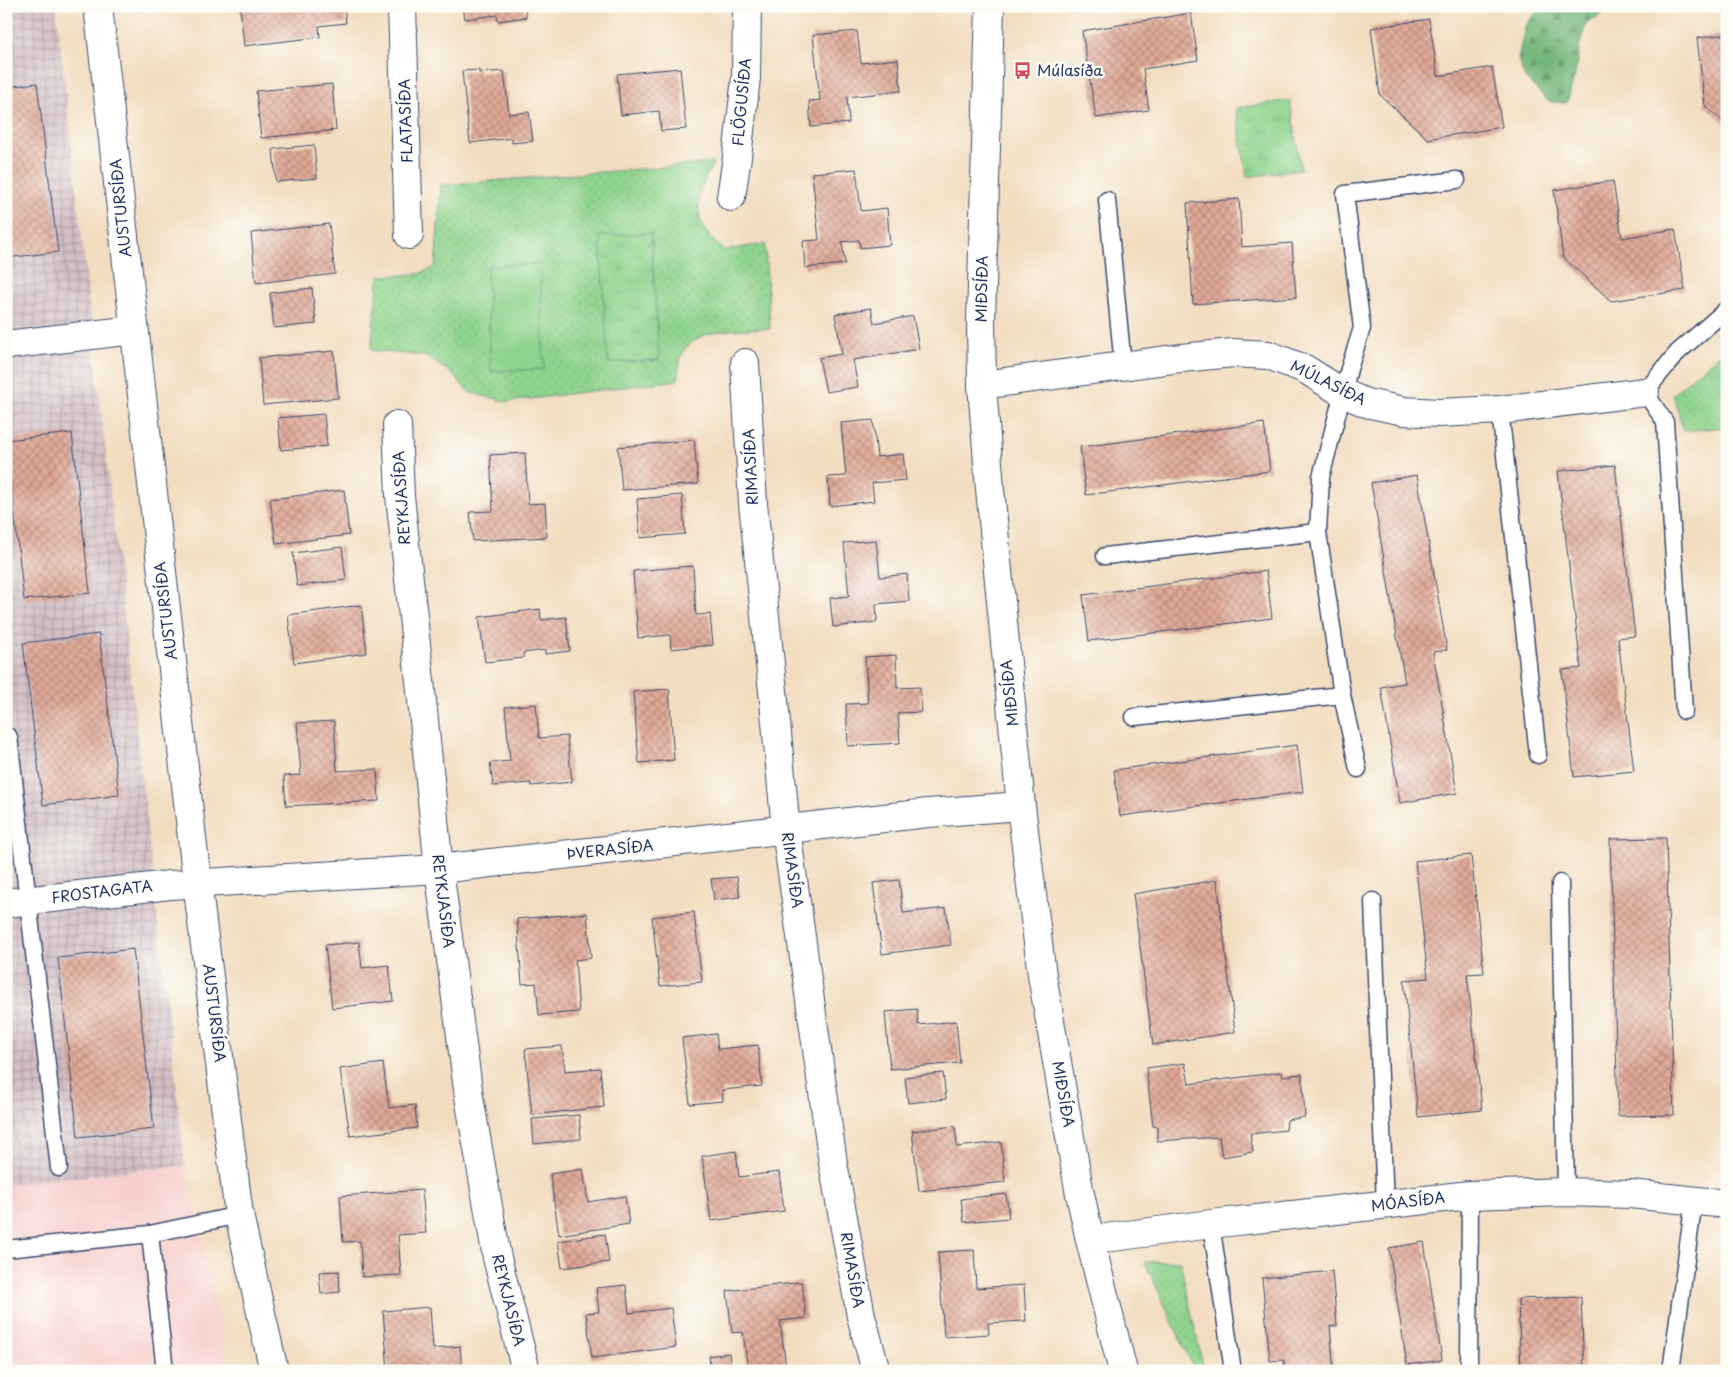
<svg xmlns="http://www.w3.org/2000/svg" width="1733" height="1377" font-family="'Playpen Sans',sans-serif">
	<defs>
		<pattern id="industrial-grid" width="8" height="8" patternUnits="userSpaceOnUse" patternTransform="scale(1.25)"><rect width="8" height="8" fill="#d2bec4"/><path d="M0 4h8M4 0v8" fill="none" stroke="#aa9ba2"/></pattern>
		<pattern id="grass-dots" width="8" height="8" patternUnits="userSpaceOnUse" patternTransform="scale(1.25)"><rect width="8" height="8" fill="#8ed38d"/><path d="M2 2h.1M6 6h.1" fill="none" stroke="#7ab57c" stroke-width="1.8" stroke-linecap="round"/></pattern>
		<pattern id="forest-firs" width="22" height="20" patternUnits="userSpaceOnUse" patternTransform="scale(1.25)"><rect width="22" height="20" fill="#72b578"/><path d="M5 1l3.5 6h-7zM16 11l3.5 6h-7z" fill="#5d9466"/></pattern>
		<pattern id="park-tufts" width="24" height="20" patternUnits="userSpaceOnUse" patternTransform="scale(1.25)"><rect width="24" height="20" fill="#8ed38d"/><path d="M3 7l-1-3M5 7V3M7 7l1-3M15 17l-1-3M17 17v-4M19 17l1-3" fill="none" stroke="#7ab57c"/></pattern>
		<pattern id="building-cross-hatch" width="8" height="8" patternUnits="userSpaceOnUse" patternTransform="scale(1.25)"><rect width="8" height="8" fill="#e1a997"/><path d="M0 0l8 8M0 8l8-8" fill="none" stroke="#b68a7e"/></pattern>
	</defs>
	<rect width="100%" height="100%" fill="#fdfcf7"/>
	<filter id="ink" filterUnits="userSpaceOnUse"><feTurbulence type="fractalNoise" baseFrequency=".02" numOctaves="2"/><feDisplacementMap in="SourceGraphic" scale="10" xChannelSelector="R" yChannelSelector="G"/><feConvolveMatrix kernelMatrix="1 2 1 2 8 2 1 2 1" color-interpolation-filters="sRGB"/></filter>
	<filter id="wash" filterUnits="userSpaceOnUse"><feTurbulence type="fractalNoise" baseFrequency=".0096" numOctaves="4" result="noise"/><feDisplacementMap in="SourceGraphic" scale="20" xChannelSelector="R" yChannelSelector="G"/><feGaussianBlur stdDeviation="1.12" result="paint"/><feColorMatrix in="noise" values="0 0 0 0 0 0 0 0 0 0 0 0 0 0 0 0 0 1.4 0 .05"/><feComposite in="paint" operator="in"/></filter>
	<g filter="url(#wash)">
		<rect width="100%" height="100%" fill="#f2ddc0"/>
		<path fill="#f7d0ce" d="M 185,1165 L 230,1371 L 6,1371 L 6,1184 Z"/>
		<path fill="url(#industrial-grid)" d="M 6,6 L 56,6 L 185,1165 L 6,1184 Z"/>
		<g fill="url(#grass-dots)" stroke="#548176">
			<path d="M 713,163 C 709,172 702,183 700,192 C 695,218 704,236 725,250 L 765,244 L 770,329 C 743,329 689,326 680,360 C 679,366 678,373 678,380 L 507,402 L 469,392 L 450,372 L 425,356 L 371,350 L 379,276 L 419,274 L 435,267 L 441,185 Z"/>
			<path d="M 1727,348 L 1727,427 L 1683,431 L 1673,394 Z"/>
			<path d="M 1180,1261 L 1204,1371 L 1195,1371 L 1145,1262 Z"/>
		</g>
		<path fill="url(#forest-firs)" stroke="#46726b" d="M 1542,6 L 1631,6 L 1607,11 L 1586,24 L 1580,44 L 1575,74 L 1567,103 L 1549,102 L 1525,78 L 1518,59 L 1525,26 Z"/>
		<g fill="url(#park-tufts)" stroke="#548176">
			<path d="M 1290,100 L 1301,169 L 1247,177 L 1236,108 Z"/>
			<path d="M 651,233 L 659,360 L 608,363 L 600,236 Z"/>
		</g>
		<path fill="#8ed38d" stroke="#548176" d="M 540,264 L 544,369 L 491,371 L 487,266 Z"/>
		<g id="blocks">
			<g fill="url(#building-cross-hatch)">
				<path d="M 240,6 L 344,6 L 346,23 L 319,26 L 320,37 L 244,46 Z"/>
				<path d="M 463,6 L 525,6 L 526,17 L 498,21 L 497,15 L 465,19 Z"/>
				<path d="M 1191,13 L 1198,60 L 1143,69 L 1149,110 L 1096,118 L 1082,31 Z"/>
				<path d="M 1429,19 L 1438,76 L 1492,67 L 1502,127 L 1428,139 L 1380,95 L 1371,28 Z"/>
				<path d="M 857,31 L 861,63 L 898,59 L 901,91 L 847,97 L 849,123 L 811,127 L 809,101 L 820,100 L 813,35 Z"/>
				<path d="M 1727,34 L 1727,125 L 1705,106 L 1697,38 Z"/>
				<path d="M 680,68 L 686,129 L 661,131 L 659,111 L 621,115 L 617,74 Z"/>
				<path d="M 479,70 L 479,73 L 504,71 L 509,114 L 529,112 L 533,141 L 512,143 L 512,138 L 470,143 L 462,71 Z"/>
				<path d="M 37,83 L 58,252 L 6,258 L 6,87 Z"/>
				<path d="M 332,84 L 336,130 L 261,138 L 256,91 Z"/>
				<path d="M 314,145 L 317,178 L 276,182 L 273,149 Z"/>
				<path d="M 856,169 L 861,211 L 887,208 L 890,245 L 860,248 L 859,240 L 842,242 L 845,264 L 805,268 L 803,241 L 819,240 L 812,173 Z"/>
				<path d="M 1613,181 L 1622,238 L 1675,229 L 1685,290 L 1611,301 L 1563,257 L 1554,190 Z"/>
				<path d="M 1239,199 L 1242,247 L 1292,243 L 1296,297 L 1193,304 L 1187,203 Z"/>
				<path d="M 329,224 L 335,274 L 256,283 L 251,233 Z"/>
				<path d="M 312,288 L 316,324 L 274,328 L 270,293 Z"/>
				<path d="M 871,308 L 874,323 L 913,316 L 919,349 L 853,360 L 858,387 L 826,392 L 819,358 L 842,354 L 835,314 Z"/>
				<path d="M 334,351 L 338,398 L 263,405 L 259,358 Z"/>
				<path d="M 324,414 L 327,446 L 281,450 L 278,418 Z"/>
				<path d="M 873,420 L 877,457 L 903,454 L 906,480 L 872,483 L 874,501 L 830,506 L 828,477 L 846,476 L 841,423 Z"/>
				<path d="M 1264,423 L 1270,471 L 1086,495 L 1080,447 Z"/>
				<path d="M 72,433 L 90,593 L 24,600 L 6,440 Z"/>
				<path d="M 694,440 L 698,484 L 622,490 L 618,447 Z"/>
				<path d="M 525,453 L 528,504 L 545,503 L 547,537 L 473,541 L 470,512 L 493,511 L 490,455 Z"/>
				<path d="M 1615,465 L 1635,636 L 1618,638 L 1634,771 L 1574,777 L 1562,670 L 1581,668 L 1558,471 Z"/>
				<path d="M 1417,475 L 1447,650 L 1433,652 L 1457,793 L 1400,803 L 1381,687 L 1405,683 L 1371,483 Z"/>
				<path d="M 344,490 L 349,535 L 276,544 L 270,499 Z"/>
				<path d="M 682,495 L 685,534 L 640,538 L 637,499 Z"/>
				<path d="M 876,540 L 880,577 L 907,574 L 909,601 L 876,604 L 877,622 L 833,627 L 830,598 L 849,596 L 844,543 Z"/>
				<path d="M 342,547 L 346,580 L 297,586 L 293,553 Z"/>
				<path d="M 693,566 L 696,615 L 710,614 L 713,645 L 671,649 L 670,635 L 638,638 L 633,571 Z"/>
				<path d="M 1266,571 L 1272,618 L 1089,641 L 1083,595 Z"/>
				<path d="M 361,605 L 367,653 L 294,663 L 288,615 Z"/>
				<path d="M 540,609 L 541,620 L 566,617 L 570,651 L 545,654 L 545,650 L 523,653 L 523,658 L 485,662 L 479,617 Z"/>
				<path d="M 99,634 L 119,795 L 43,805 L 23,643 Z"/>
				<path d="M 896,655 L 897,688 L 920,687 L 921,712 L 898,713 L 900,743 L 848,746 L 846,704 L 868,703 L 865,657 Z"/>
				<path d="M 669,689 L 674,760 L 639,763 L 633,692 Z"/>
				<path d="M 536,704 L 539,738 L 567,736 L 572,782 L 531,786 L 531,783 L 493,786 L 490,763 L 510,761 L 505,707 Z"/>
				<path d="M 334,721 L 337,771 L 377,769 L 379,801 L 286,806 L 284,776 L 301,775 L 297,723 Z"/>
				<path d="M 1297,745 L 1303,792 L 1120,816 L 1114,770 Z"/>
				<path d="M 1666,838 L 1674,1115 L 1618,1116 L 1610,839 Z"/>
				<path d="M 1471,855 L 1484,973 L 1467,974 L 1482,1110 L 1418,1117 L 1404,980 L 1428,978 L 1415,861 Z"/>
				<path d="M 737,877 L 740,897 L 714,900 L 711,879 Z"/>
				<path d="M 899,880 L 903,913 L 946,908 L 951,945 L 882,954 L 873,883 Z"/>
				<path d="M 1217,880 L 1235,1032 L 1153,1045 L 1133,894 Z"/>
				<path d="M 694,912 L 702,982 L 660,986 L 652,917 Z"/>
				<path d="M 587,913 L 591,958 L 575,960 L 579,1012 L 539,1015 L 536,983 L 522,984 L 517,919 Z"/>
				<path d="M 359,942 L 362,968 L 389,965 L 393,1001 L 332,1008 L 325,945 Z"/>
				<path d="M 133,949 L 154,1129 L 78,1137 L 58,958 Z"/>
				<path d="M 917,1009 L 918,1025 L 956,1021 L 960,1063 L 890,1069 L 885,1012 Z"/>
				<path d="M 716,1034 L 718,1049 L 758,1045 L 762,1086 L 722,1090 L 723,1101 L 690,1104 L 682,1038 Z"/>
				<path d="M 562,1046 L 565,1071 L 600,1068 L 604,1107 L 532,1115 L 525,1049 Z"/>
				<path d="M 383,1063 L 389,1108 L 415,1105 L 417,1128 L 350,1136 L 340,1069 Z"/>
				<path d="M 1185,1063 L 1189,1084 L 1281,1072 L 1283,1076 L 1302,1074 L 1305,1117 L 1287,1120 L 1286,1130 L 1250,1134 L 1253,1152 L 1222,1157 L 1219,1137 L 1157,1141 L 1157,1127 L 1153,1126 L 1146,1068 Z"/>
				<path d="M 943,1073 L 946,1099 L 908,1103 L 905,1077 Z"/>
				<path d="M 579,1115 L 581,1139 L 534,1144 L 532,1119 Z"/>
				<path d="M 955,1126 L 957,1147 L 1001,1142 L 1005,1182 L 919,1191 L 912,1131 Z"/>
				<path d="M 736,1151 L 739,1177 L 779,1172 L 784,1211 L 711,1221 L 702,1156 Z"/>
				<path d="M 583,1169 L 588,1202 L 625,1196 L 629,1224 L 559,1235 L 550,1174 Z"/>
				<path d="M 422,1190 L 426,1233 L 398,1235 L 401,1275 L 362,1277 L 360,1241 L 343,1242 L 340,1196 Z"/>
				<path d="M 1006,1194 L 1009,1218 L 964,1222 L 961,1199 Z"/>
				<path d="M 605,1234 L 609,1262 L 562,1268 L 558,1241 Z"/>
				<path d="M 1424,1242 L 1442,1360 L 1407,1365 L 1389,1248 Z"/>
				<path d="M 974,1250 L 976,1288 L 1024,1285 L 1026,1321 L 988,1323 L 989,1334 L 944,1337 L 938,1252 Z"/>
				<path d="M 339,1271 L 340,1292 L 321,1294 L 319,1272 Z"/>
				<path d="M 1332,1271 L 1337,1326 L 1330,1326 L 1334,1371 L 1285,1371 L 1284,1360 L 1270,1361 L 1262,1278 Z"/>
				<path d="M 802,1282 L 806,1318 L 780,1321 L 786,1367 L 748,1371 L 743,1332 L 732,1333 L 727,1291 Z"/>
				<path d="M 626,1285 L 629,1313 L 671,1308 L 676,1347 L 592,1358 L 586,1313 L 599,1312 L 596,1288 Z"/>
				<path d="M 1581,1297 L 1584,1371 L 1521,1371 L 1518,1299 Z"/>
				<path d="M 430,1307 L 433,1349 L 460,1346 L 462,1371 L 388,1371 L 383,1311 Z"/>
				<path d="M 729,1353 L 731,1371 L 711,1371 L 709,1356 Z"/>
				<path d="M 1018,1364 L 1018,1371 L 978,1371 L 978,1368 Z"/>
			</g>
		</g>
	</g>
	<g filter="url(#ink)">
		<use href="#blocks" fill-opacity="0" stroke="#3b496d" stroke-width="1"/>
		<g fill="none" stroke-linecap="round" stroke-linejoin="round">
			<defs>
				<g id="service">
					<path d="M 1107,200 L 1123,366"/>
					<path d="M 1500,410 L 1538,755"/>
					<path d="M 1105,556 L 1318,532"/>
					<path d="M 1684,711 L 1665,422 L 1645,392 L 1677,353 L 1727,309"/>
					<path d="M 1134,717 L 1342,695"/>
					<path d="M 9,737 L 59,1168"/>
					<path d="M 1358,769 L 1342,695 L 1318,532 L 1321,477 L 1349,369 L 1362,328 L 1345,194 L 1457,180"/>
					<path d="M 1560,883 L 1566,1192"/>
					<path d="M 1373,901 L 1385,1205"/>
					<path d="M 1211,1224 L 1233,1371"/>
					<path d="M 150,1234 L 165,1371"/>
					<path d="M 6,1249 L 150,1234 L 239,1215"/>
					<path d="M 1469,1371 L 1470,1195"/>
					<path d="M 1671,1371 L 1694,1200"/>
				</g>
				<g id="minor">
					<path d="M 98,6 L 197,882 L 239,1215 L 274,1371"/>
					<path d="M 402,6 L 409,235"/>
					<path d="M 990,6 L 981,321 L 982,385 L 990,489 L 1021,806 L 1042,975 L 1079,1189 L 1090,1240 L 1123,1371"/>
					<path d="M 731,197 L 737,157 L 746,78 L 747,6"/>
					<path d="M 6,345 L 134,330"/>
					<path d="M 745,363 L 753,504 L 774,701 L 786,830 L 833,1163 L 861,1316 L 876,1371"/>
					<path d="M 982,385 L 1181,358 L 1233,353 L 1268,355 L 1305,369 L 1343,393 L 1366,403 L 1404,411 L 1438,413 L 1500,410 L 1645,392"/>
					<path d="M 397,425 L 400,496 L 420,681 L 439,869 L 469,1097 L 497,1258 L 526,1371"/>
					<path d="M 6,903 L 170,885 L 439,869 L 928,813 L 1021,806"/>
					<path d="M 1090,1240 L 1211,1224 L 1470,1195 L 1566,1192 L 1630,1194 L 1727,1204"/>
				</g>
			</defs>
			<use href="#service" stroke="#3b496d" stroke-width="19"/>
			<use href="#minor" stroke="#3b496d" stroke-width="30"/>
			<use href="#service" stroke="#fff" stroke-width="16"/>
			<use href="#minor" stroke="#fff" stroke-width="28"/>
		</g>
	</g>
	<defs>
		<symbol id="bus-bare" viewBox="-9 -9 18 18"><path d="M-5-6H5V4H4V6H2V4H-2V6H-4V4H-5ZM-3.5-4V0h7V-4ZM-3.5 1.2v1.5H-2V1.2ZM2 1.2v1.5H3.5V1.2Z" fill="#d1495b" stroke="#fdfcf7" stroke-width="2.5" paint-order="stroke"/></symbol>
	</defs>
	<g fill-rule="evenodd">
		<use href="#bus-bare" x="1010" y="58" width="25" height="25"/>
	</g>
	<g text-anchor="middle" stroke-width="5" stroke-linejoin="round" paint-order="stroke">
		<g font-size="15" fill="#1b2f5e" stroke="#fdfcf7" text-anchor="start">
			<text x="1037" y="76">Múlasíða</text>
		</g>
		<g font-size="15" fill="#1b2f5e" stroke="#fdfcf7">
			<text transform="translate(742 102) rotate(-85)" y="5">FLÖGUSÍÐA</text>
			<text transform="translate(406 121) rotate(-92)" y="5">FLATASÍÐA</text>
			<text transform="translate(121 208) rotate(-96)" y="5">AUSTURSÍÐA</text>
			<text transform="translate(982 289) rotate(-89)" y="5">MIÐSÍÐA</text>
			<text transform="translate(1328 383) rotate(26)" y="5">MÚLASÍÐA</text>
			<text transform="translate(751 467) rotate(-93)" y="5">RIMASÍÐA</text>
			<text transform="translate(402 498) rotate(-94)" y="5">REYKJASÍÐA</text>
			<text transform="translate(166 611) rotate(-97)" y="5">AUSTURSÍÐA</text>
			<text transform="translate(1010 693) rotate(-96)" y="5">MIÐSÍÐA</text>
			<text transform="translate(610 850) rotate(-6)" y="5">ÞVERASÍÐA</text>
			<text transform="translate(792 870) rotate(82)" y="5">RIMASÍÐA</text>
			<text transform="translate(102 892) rotate(-7)" y="5">FROSTAGATA</text>
			<text transform="translate(443 901) rotate(83)" y="5">REYKJASÍÐA</text>
			<text transform="translate(214 1013) rotate(83)" y="5">AUSTURSÍÐA</text>
			<text transform="translate(1063 1094) rotate(80)" y="5">MIÐSÍÐA</text>
			<text transform="translate(1408 1202) rotate(-7)" y="5">MÓASÍÐA</text>
			<text transform="translate(852 1270) rotate(80)" y="5">RIMASÍÐA</text>
			<text transform="translate(508 1300) rotate(76)" y="5">REYKJASÍÐA</text>
		</g>
	</g>
	<rect width="1733" height="1377" fill="none" stroke="#fdfcf7" stroke-width="25"/>
</svg>
